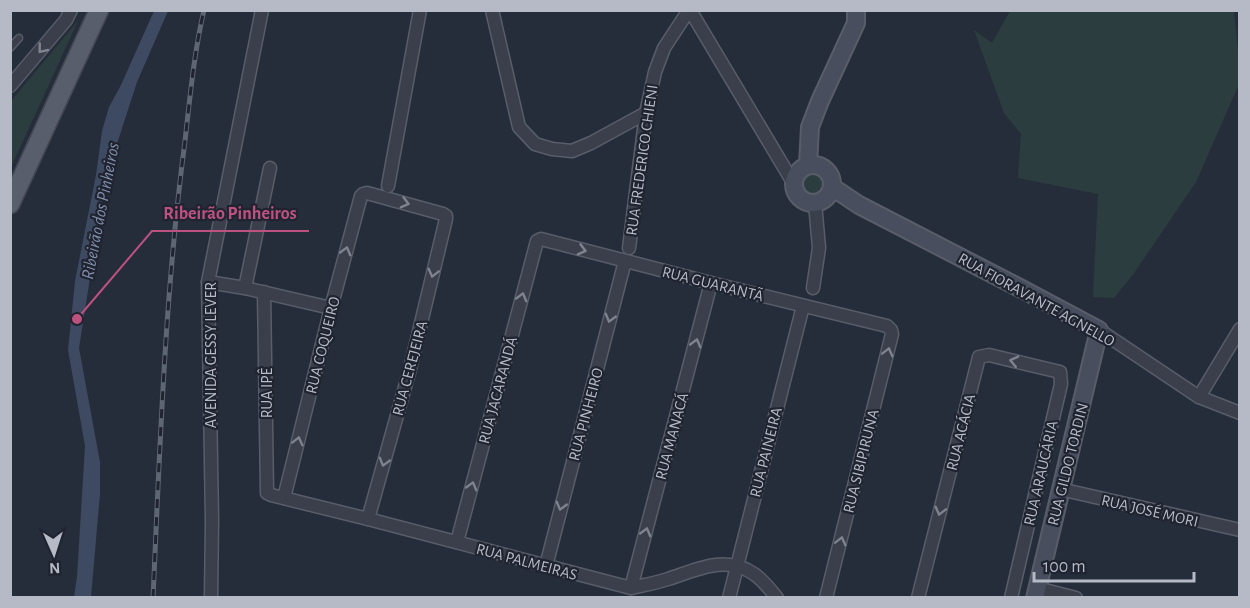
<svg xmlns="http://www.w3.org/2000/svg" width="1250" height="608" font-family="'Alegreya Sans',sans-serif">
	<rect width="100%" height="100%" fill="#262d3a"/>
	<g fill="#2c3d3f">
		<path d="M 1010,11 L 1234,11 L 1239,60 L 1239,84 L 1196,182 L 1134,273 L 1114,298 L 1093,297 L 1098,194 L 1018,178 L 1021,134 L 1004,113 L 974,30 L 992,43 Z"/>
		<path d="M 78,21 L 11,167 L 11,101 Z"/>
		<circle cx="812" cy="183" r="14"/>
	</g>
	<path fill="#3e4a61" d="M 154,11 L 168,11 L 137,82 L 115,150 L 104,189 L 79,348 L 100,462 L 100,494 L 91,597 L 74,597 L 77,577 L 85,446 L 68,350 L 75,281 L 96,175 L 102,131 L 109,107 L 121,85 Z"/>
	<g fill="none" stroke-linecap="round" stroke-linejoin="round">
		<defs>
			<path id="lane" d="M 10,48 L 19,38"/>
			<g id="street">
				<path d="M 492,10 L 519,127 L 535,144 L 552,149 L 572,151 L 591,143 L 646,113"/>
				<path d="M 690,10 L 794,184"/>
				<path d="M 10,86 L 66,20 L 71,10"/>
				<path d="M 388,186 L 420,10"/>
				<path d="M 629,248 L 646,113 L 655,72 L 664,48 L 689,10"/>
				<path d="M 208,282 L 245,288 L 331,308"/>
				<path d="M 245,288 L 270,168"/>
				<path d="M 813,288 L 819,248 L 815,203"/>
				<path d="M 264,292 L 267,493 L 271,495 L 368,519 L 631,588 C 644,585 656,583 668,579 C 696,570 726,554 754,574 C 763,580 770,589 777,598"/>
				<path d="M 1099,330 L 1199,397 L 1240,413"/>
				<path d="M 1199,397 L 1240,329"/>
				<path d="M 1060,489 L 1240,530"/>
				<path d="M 284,498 L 331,308 L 361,196 L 363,194 L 367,193 L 443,214 L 446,216 L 446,219 L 410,369 L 368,519"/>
				<path d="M 457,542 L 537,241 L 541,239 L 711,283 L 887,326 L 891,330 L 892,334 L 826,598"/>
				<path d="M 546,566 L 625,261"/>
				<path d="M 631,588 L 711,283"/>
				<path d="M 1037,588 L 1076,598"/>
				<path d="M 211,598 L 212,521 L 208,282 L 262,10"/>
				<path d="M 729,598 L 803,306"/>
				<path d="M 918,598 L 979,357 L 989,355 L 1060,372 L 1061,384 L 1011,598"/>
			</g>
			<g id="secondary">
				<circle cx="813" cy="184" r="19"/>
				<path d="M 808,165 L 810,127 L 820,101 L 856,23 L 856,10"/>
				<path d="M 832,187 L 859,205 L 1016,286 L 1099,330 L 1035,598"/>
			</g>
			<path id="primary" d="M 10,204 L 99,10"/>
		</defs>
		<use href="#lane" stroke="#585d69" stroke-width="9"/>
		<use href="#street" stroke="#585d69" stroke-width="15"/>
		<use href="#secondary" stroke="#585d69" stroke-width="20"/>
		<use href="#primary" stroke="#434854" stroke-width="21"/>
		<use href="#lane" stroke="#3a3f4b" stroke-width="6"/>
		<use href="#street" stroke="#3a3f4b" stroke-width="12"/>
		<use href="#secondary" stroke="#484e5d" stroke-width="16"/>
		<use href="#primary" stroke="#585e6b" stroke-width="18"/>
		<defs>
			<path id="rail" d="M 153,598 C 160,445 165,292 185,141 C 190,97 194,53 204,10"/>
		</defs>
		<use href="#rail" stroke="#5e6573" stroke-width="5"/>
		<use href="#rail" stroke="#1f2430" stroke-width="3" stroke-dasharray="9" stroke-linecap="butt"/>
	</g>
	<defs><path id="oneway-chevron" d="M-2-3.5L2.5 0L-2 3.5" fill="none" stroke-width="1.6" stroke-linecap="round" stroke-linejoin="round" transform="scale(1.5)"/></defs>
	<g stroke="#7e838f">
		<use href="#oneway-chevron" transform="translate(42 49) rotate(129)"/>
		<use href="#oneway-chevron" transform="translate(405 203) rotate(15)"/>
		<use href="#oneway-chevron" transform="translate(582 250) rotate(15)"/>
		<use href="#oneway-chevron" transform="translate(346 251) rotate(-75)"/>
		<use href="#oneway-chevron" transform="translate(433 273) rotate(104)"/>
		<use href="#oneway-chevron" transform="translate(522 297) rotate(-75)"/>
		<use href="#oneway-chevron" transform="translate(610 318) rotate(105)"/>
		<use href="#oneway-chevron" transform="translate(696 343) rotate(-75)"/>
		<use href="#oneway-chevron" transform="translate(888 352) rotate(-76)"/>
		<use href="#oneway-chevron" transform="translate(1014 361) rotate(-167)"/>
		<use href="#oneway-chevron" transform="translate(298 441) rotate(-76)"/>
		<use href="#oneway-chevron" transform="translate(384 462) rotate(106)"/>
		<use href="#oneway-chevron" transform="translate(472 486) rotate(-75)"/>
		<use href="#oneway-chevron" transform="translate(561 506) rotate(105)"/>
		<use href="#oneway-chevron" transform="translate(940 511) rotate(104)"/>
		<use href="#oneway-chevron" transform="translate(646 532) rotate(-75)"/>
		<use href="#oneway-chevron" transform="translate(841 541) rotate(-76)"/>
	</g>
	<g text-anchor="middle" stroke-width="4.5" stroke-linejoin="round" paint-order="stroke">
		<g font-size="16" fill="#b5bac6" stroke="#1f2430">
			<text transform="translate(641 160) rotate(-82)" y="6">RUA FREDERICO CHIENI</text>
			<text transform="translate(713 283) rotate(14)" y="6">RUA GUARANTÃ</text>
			<text transform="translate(1037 299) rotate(29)" y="6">RUA FIORAVANTE AGNELLO</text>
			<text transform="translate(322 345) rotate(-76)" y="6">RUA COQUEIRO</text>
			<text transform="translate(210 355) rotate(-90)" y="6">AVENIDA GESSY LEVER</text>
			<text transform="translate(409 368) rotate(-75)" y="6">RUA CEREJEIRA</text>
			<text transform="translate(497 390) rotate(-75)" y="6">RUA JACARANDÁ</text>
			<text transform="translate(266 393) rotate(-90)" y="6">RUA IPÊ</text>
			<text transform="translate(585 414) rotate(-75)" y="6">RUA PINHEIRO</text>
			<text transform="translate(960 432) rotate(-76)" y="6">RUA ACÁCIA</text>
			<text transform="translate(671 436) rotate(-75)" y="6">RUA MANACÁ</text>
			<text transform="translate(765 452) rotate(-76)" y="6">RUA PAINEIRA</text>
			<text transform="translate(860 461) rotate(-76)" y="6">RUA SIBIPIRUNA</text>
			<text transform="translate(1067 464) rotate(-76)" y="6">RUA GILDO TORDIN</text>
			<text transform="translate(1040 473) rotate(-77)" y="6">RUA ARAUCÁRIA</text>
			<text transform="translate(1150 510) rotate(13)" y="6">RUA JOSÉ MORI</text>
			<text transform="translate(527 561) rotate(15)" y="6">RUA PALMEIRAS</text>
		</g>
		<g font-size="18" font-style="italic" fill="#818eaa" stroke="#1f2430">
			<text transform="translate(100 211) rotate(-79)" y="6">Ribeirão dos Pinheiros</text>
		</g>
	</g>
	<path fill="none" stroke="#bd5180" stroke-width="2" d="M77 319L152 231H309"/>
	<circle fill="#bd5180" stroke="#1f2430" stroke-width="2" cx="77" cy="319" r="6"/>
	<g font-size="18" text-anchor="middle" font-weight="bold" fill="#bd5180" stroke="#1f2430" stroke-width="4.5" stroke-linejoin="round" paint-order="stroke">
		<text x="230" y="219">Ribeirão Pinheiros</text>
	</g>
	<rect width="1250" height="608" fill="none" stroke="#b5bac6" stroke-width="24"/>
	<g transform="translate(54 554) rotate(177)" stroke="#1f2430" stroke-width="4.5" paint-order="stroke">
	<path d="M0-4.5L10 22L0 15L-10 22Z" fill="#b5bac6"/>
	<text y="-9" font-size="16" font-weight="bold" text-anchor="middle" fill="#b5bac6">N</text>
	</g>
	<path d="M1034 572v9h160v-9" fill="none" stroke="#b5bac6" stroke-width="3"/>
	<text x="1043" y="572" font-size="18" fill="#b5bac6" stroke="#1f2430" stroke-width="4.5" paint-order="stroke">100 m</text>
</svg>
